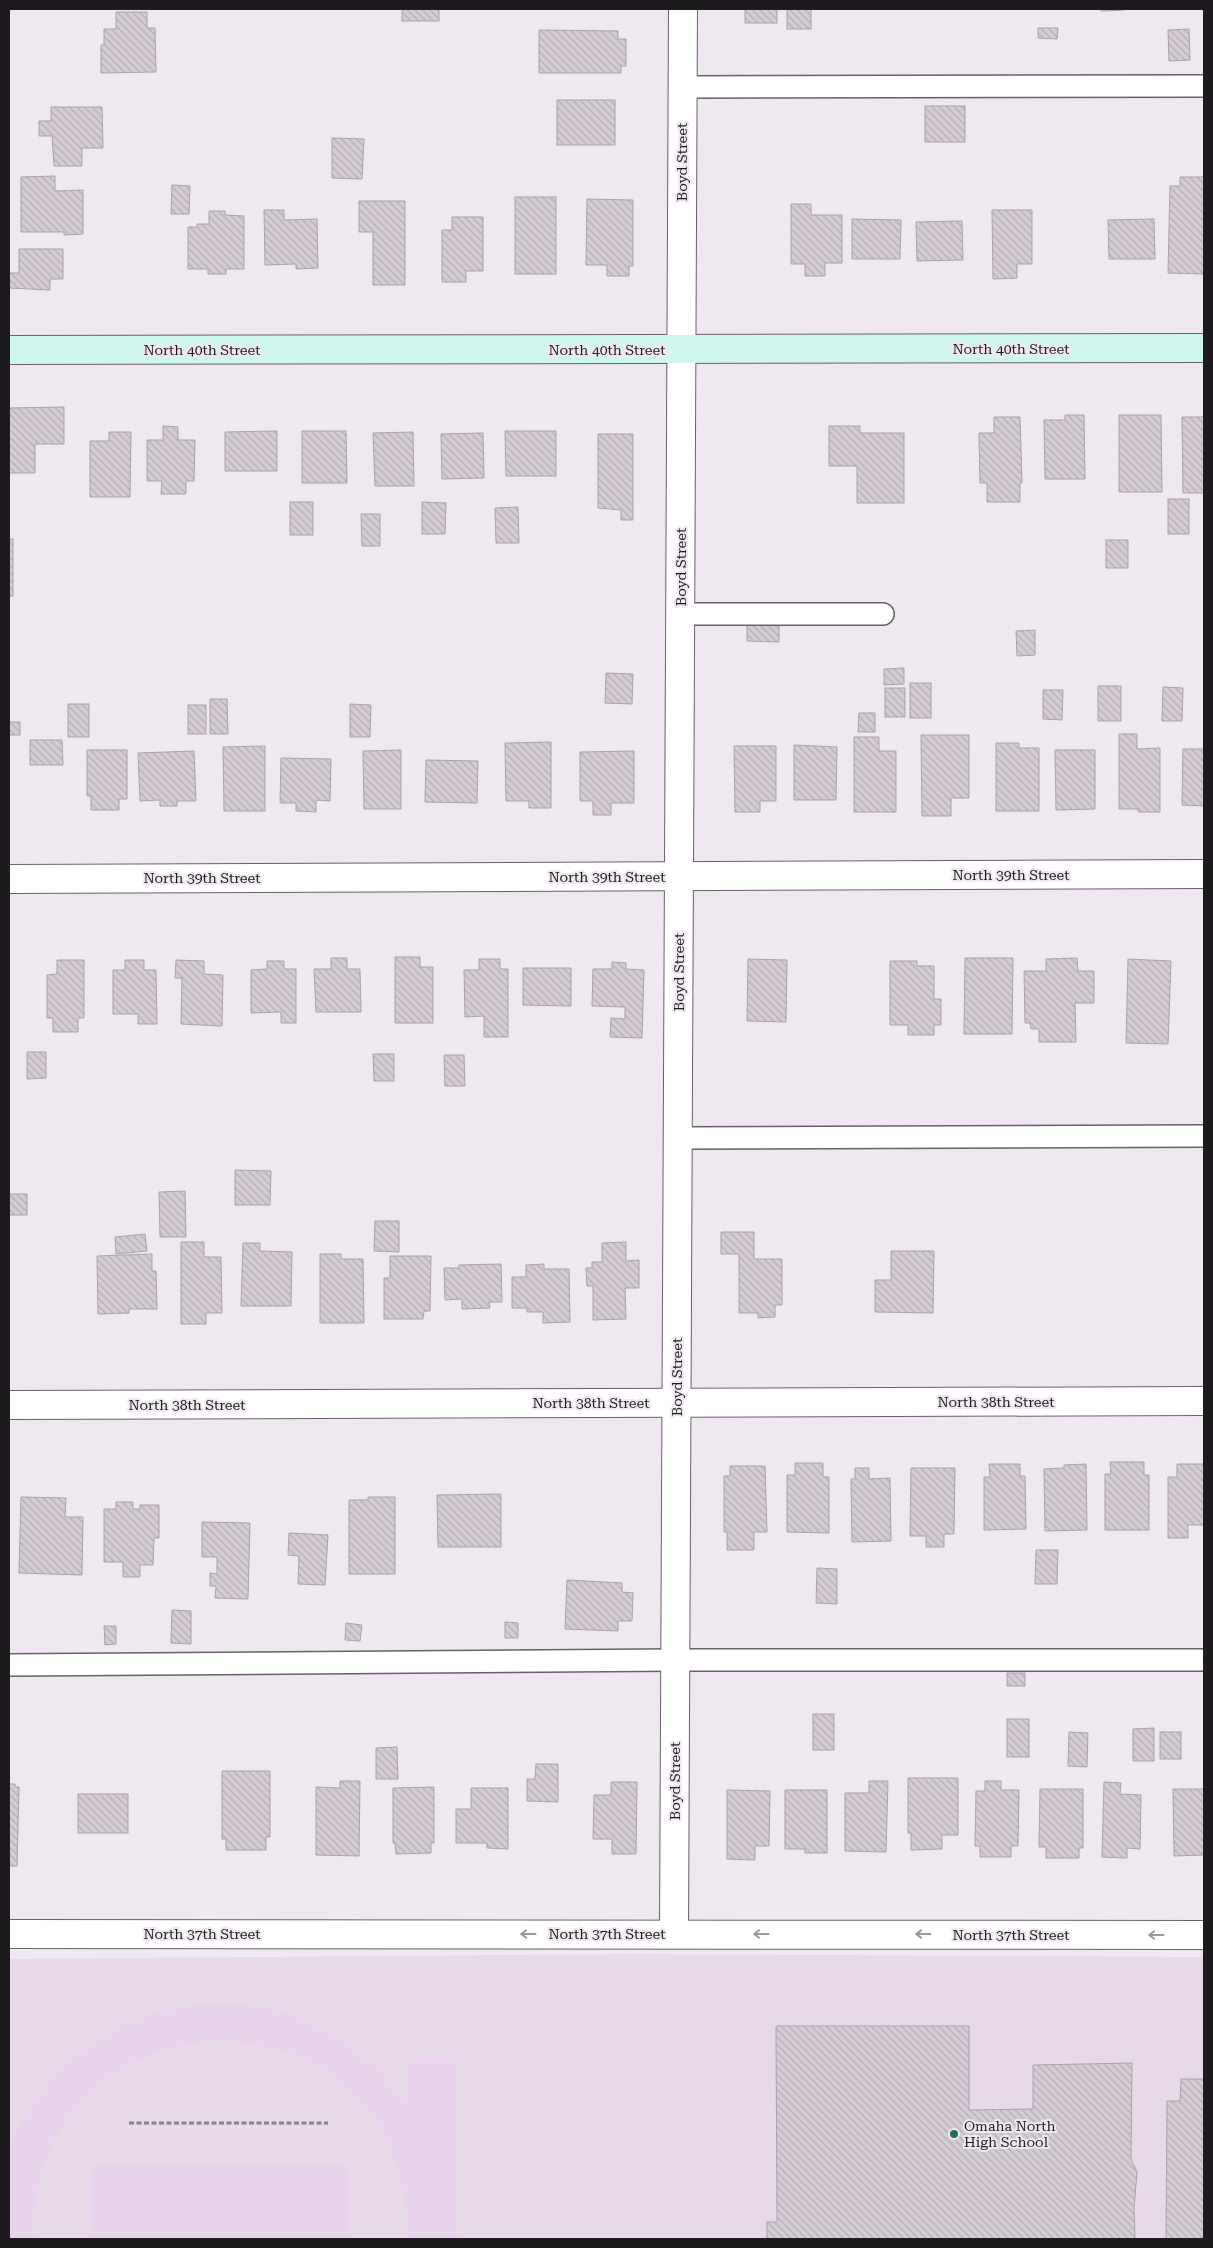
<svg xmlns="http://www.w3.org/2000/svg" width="1213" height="2248" font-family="'Roboto Serif',serif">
	<defs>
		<pattern id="building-back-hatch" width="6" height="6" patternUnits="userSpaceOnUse" patternTransform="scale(1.25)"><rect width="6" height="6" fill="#d4cbd4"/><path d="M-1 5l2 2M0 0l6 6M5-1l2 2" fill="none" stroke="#b6aeb6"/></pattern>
	</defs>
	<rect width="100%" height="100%" fill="#f0e8f1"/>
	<path fill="#e7d9e8" d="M 635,1954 L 1204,1957 L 1204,2239 L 9,2239 L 9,1959 Z"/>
	<g fill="#ead3ec">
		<path d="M 220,2003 C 231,2004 243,2004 255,2006 C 317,2016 375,2054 408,2107 L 409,2058 L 457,2058 L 457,2239 L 408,2239 C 407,1975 33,1977 33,2239 L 9,2239 C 9,2219 9,2199 9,2178 C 9,2170 7,2159 9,2152 C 28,2090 91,2031 152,2014 C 175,2007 197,2005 220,2003 Z"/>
		<rect x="92" y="2163" width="257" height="76"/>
	</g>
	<g fill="url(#building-back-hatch)" stroke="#aaa2ab">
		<rect x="402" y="9" width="37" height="12"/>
		<rect x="745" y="9" width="32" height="14"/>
		<rect x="787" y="9" width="24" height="20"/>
		<path d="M 1101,9 L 1124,9 L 1124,10 L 1101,11 Z"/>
		<path d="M 116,12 L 147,12 L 147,28 L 155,28 L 156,72 L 101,73 L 101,45 L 104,45 L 104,29 L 116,29 Z"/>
		<path d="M 1038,28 L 1058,28 L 1057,39 L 1038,38 Z"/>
		<path d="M 1189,29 L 1190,60 L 1169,61 L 1168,30 Z"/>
		<path d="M 539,30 L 618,31 L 618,39 L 626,39 L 626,66 L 621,66 L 621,73 L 539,73 Z"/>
		<rect x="557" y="100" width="58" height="45"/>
		<rect x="925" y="106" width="40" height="36"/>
		<path d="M 51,107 L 102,107 L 103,148 L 82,148 L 82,166 L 54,166 L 52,136 L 39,136 L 39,121 L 51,121 Z"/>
		<path d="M 332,138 L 364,139 L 362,179 L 332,178 Z"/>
		<path d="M 55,176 L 55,191 L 83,190 L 83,234 L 64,235 L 64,232 L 21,232 L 21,177 Z"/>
		<path d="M 1180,177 L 1204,177 L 1204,274 L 1168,273 L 1170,186 L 1180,186 Z"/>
		<path d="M 172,185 L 190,186 L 189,214 L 171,214 Z"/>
		<rect x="515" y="197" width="41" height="77"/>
		<path d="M 587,199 L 633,200 L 633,266 L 629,266 L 629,276 L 607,276 L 607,265 L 586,265 Z"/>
		<path d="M 359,201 L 405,201 L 405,285 L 373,285 L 373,232 L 359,232 Z"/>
		<path d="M 791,204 L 811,204 L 811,215 L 842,215 L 842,263 L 825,263 L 825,276 L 805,276 L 805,264 L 791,264 Z"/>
		<path d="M 264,210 L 284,210 L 284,220 L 317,219 L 318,268 L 296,269 L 296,264 L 265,265 Z"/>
		<path d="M 992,210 L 1032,210 L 1032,264 L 1017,264 L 1017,278 L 993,279 Z"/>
		<path d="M 209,211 L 225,211 L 225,215 L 244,216 L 244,269 L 226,269 L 226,274 L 208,274 L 208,269 L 188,269 L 188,227 L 197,227 L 197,224 L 209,224 Z"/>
		<path d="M 452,217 L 483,217 L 483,271 L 466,271 L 466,282 L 442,282 L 442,230 L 452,230 Z"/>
		<path d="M 852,219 L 901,220 L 900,259 L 852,259 Z"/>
		<path d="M 1154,219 L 1155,259 L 1109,259 L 1108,220 Z"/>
		<path d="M 962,221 L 963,260 L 917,261 L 916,222 Z"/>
		<path d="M 19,249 L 63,249 L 63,279 L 50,279 L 50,290 L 9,288 L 9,273 L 19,273 Z"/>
		<path d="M 64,407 L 64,444 L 35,444 L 35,473 L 9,473 L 9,408 Z"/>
		<path d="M 1065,415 L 1084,415 L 1085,479 L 1045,479 L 1044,420 L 1065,420 Z"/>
		<path d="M 1119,415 L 1161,415 L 1162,492 L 1119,492 Z"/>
		<path d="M 994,417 L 1020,417 L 1022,483 L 1020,483 L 1020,502 L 987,502 L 987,483 L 980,483 L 979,433 L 994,433 Z"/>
		<path d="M 1182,417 L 1204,417 L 1204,493 L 1183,493 Z"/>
		<path d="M 163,426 L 178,427 L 178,440 L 195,440 L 194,481 L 186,481 L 186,494 L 161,494 L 162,481 L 147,481 L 147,440 L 163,440 Z"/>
		<path d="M 829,426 L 860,426 L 860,433 L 904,433 L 904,503 L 857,503 L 857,466 L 829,466 Z"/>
		<path d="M 277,431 L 277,471 L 225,471 L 225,432 Z"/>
		<path d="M 302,431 L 346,431 L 347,483 L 302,483 Z"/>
		<path d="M 505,431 L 556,431 L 556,476 L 506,476 Z"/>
		<path d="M 109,432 L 131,432 L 130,497 L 90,497 L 90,441 L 109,441 Z"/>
		<path d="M 413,432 L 414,486 L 375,486 L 373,433 Z"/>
		<path d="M 483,433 L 484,478 L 442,479 L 441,434 Z"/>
		<path d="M 598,434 L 633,434 L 633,520 L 621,520 L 621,510 L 598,508 Z"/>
		<rect x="1168" y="499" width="21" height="35"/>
		<rect x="290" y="502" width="23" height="33"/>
		<path d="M 422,502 L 446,503 L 445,534 L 422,534 Z"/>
		<path d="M 518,507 L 519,543 L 496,543 L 495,508 Z"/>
		<path d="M 361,514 L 380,514 L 380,546 L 362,546 Z"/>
		<rect x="9" y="539" width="4" height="57"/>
		<rect x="1106" y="540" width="22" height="28"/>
		<path d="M 747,619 L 779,620 L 779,642 L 747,641 Z"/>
		<path d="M 1035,630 L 1035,655 L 1017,656 L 1016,631 Z"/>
		<path d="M 904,668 L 904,684 L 884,685 L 884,669 Z"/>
		<path d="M 606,673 L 633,674 L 632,704 L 605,703 Z"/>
		<rect x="910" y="683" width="21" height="35"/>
		<rect x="1098" y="686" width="23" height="35"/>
		<path d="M 1163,687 L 1183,688 L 1182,721 L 1162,721 Z"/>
		<rect x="885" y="688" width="20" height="29"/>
		<path d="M 1043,690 L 1063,690 L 1062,720 L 1043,719 Z"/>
		<path d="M 210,699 L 227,699 L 228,734 L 210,734 Z"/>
		<rect x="68" y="704" width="21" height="33"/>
		<path d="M 350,704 L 371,705 L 370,737 L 350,737 Z"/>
		<rect x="188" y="705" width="18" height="29"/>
		<path d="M 859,713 L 875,713 L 875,732 L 858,732 Z"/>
		<rect x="9" y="722" width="11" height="13"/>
		<path d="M 1119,734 L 1137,734 L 1137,749 L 1160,748 L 1160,812 L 1138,812 L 1138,809 L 1119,809 Z"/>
		<path d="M 921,735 L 969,735 L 969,798 L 951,798 L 951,816 L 922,816 Z"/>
		<path d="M 854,737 L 879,737 L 879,751 L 896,751 L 896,812 L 854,812 Z"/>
		<path d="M 30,740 L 62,740 L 63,765 L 30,765 Z"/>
		<path d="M 551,742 L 551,808 L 529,808 L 529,801 L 506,801 L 505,743 Z"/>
		<path d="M 996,743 L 1019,743 L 1019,748 L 1039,748 L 1039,811 L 996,811 Z"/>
		<path d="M 794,745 L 837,747 L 836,800 L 794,800 Z"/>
		<path d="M 265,746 L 265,811 L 224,811 L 223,747 Z"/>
		<path d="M 734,746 L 776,746 L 776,801 L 760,801 L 760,812 L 735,812 Z"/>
		<path d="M 1183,749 L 1204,749 L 1204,806 L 1182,805 Z"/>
		<path d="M 87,750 L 127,750 L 127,799 L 119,799 L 119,810 L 91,810 L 91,796 L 87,796 Z"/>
		<path d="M 401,750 L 401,809 L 364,809 L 363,751 Z"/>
		<path d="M 1055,750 L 1095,750 L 1095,809 L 1056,810 Z"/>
		<path d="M 194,751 L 196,801 L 177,801 L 177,806 L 160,806 L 160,800 L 140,801 L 138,753 Z"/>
		<path d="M 634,751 L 634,803 L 611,803 L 611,815 L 593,815 L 593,801 L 580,801 L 580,752 Z"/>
		<path d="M 281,758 L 331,759 L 330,801 L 316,800 L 316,812 L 296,811 L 296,803 L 280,803 Z"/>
		<path d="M 426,760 L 478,761 L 477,803 L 425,802 Z"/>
		<path d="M 395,957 L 420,957 L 420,967 L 433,967 L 433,1023 L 395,1023 Z"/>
		<path d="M 331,958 L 347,958 L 347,969 L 360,969 L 361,1012 L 316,1012 L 314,969 L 331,969 Z"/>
		<path d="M 965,958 L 1013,958 L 1012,1034 L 964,1034 Z"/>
		<path d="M 1077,958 L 1078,971 L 1094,971 L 1094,1003 L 1075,1003 L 1076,1042 L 1039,1042 L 1039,1029 L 1031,1029 L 1030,1023 L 1025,1023 L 1024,971 L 1046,971 L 1046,959 Z"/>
		<path d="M 479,959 L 500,959 L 500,969 L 508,969 L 508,1037 L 484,1037 L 484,1016 L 465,1017 L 464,970 L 479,970 Z"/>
		<path d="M 748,959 L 787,960 L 786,1022 L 747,1021 Z"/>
		<path d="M 1128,959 L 1171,961 L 1168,1044 L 1126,1043 Z"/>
		<path d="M 57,960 L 84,960 L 84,1018 L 78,1018 L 78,1032 L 53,1032 L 53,1018 L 47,1018 L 47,975 L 57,974 Z"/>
		<path d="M 125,960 L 144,960 L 144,970 L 156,970 L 157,1024 L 138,1024 L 138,1014 L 113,1014 L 113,970 L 125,970 Z"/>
		<path d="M 176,960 L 204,961 L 204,974 L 223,975 L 222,1026 L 181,1024 L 182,978 L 175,978 Z"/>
		<path d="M 267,961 L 284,961 L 284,969 L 296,969 L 296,1023 L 281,1023 L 281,1012 L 251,1013 L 251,970 L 267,969 Z"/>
		<path d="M 890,961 L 917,961 L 917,966 L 934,966 L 934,999 L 941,999 L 941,1025 L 934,1025 L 934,1035 L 908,1035 L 908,1025 L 890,1025 Z"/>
		<path d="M 612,962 L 626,963 L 626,969 L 644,970 L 642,1038 L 610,1037 L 611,1018 L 625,1019 L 625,1007 L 592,1006 L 593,969 L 612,969 Z"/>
		<path d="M 523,968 L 571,968 L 571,1006 L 523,1005 Z"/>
		<path d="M 27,1052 L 46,1052 L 46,1078 L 27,1079 Z"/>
		<path d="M 373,1054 L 394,1054 L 394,1081 L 374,1081 Z"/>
		<path d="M 444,1055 L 464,1055 L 465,1086 L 445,1086 Z"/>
		<path d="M 235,1170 L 271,1171 L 270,1205 L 235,1205 Z"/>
		<path d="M 185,1191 L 186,1237 L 160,1237 L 159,1192 Z"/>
		<rect x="9" y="1194" width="18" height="21"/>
		<path d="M 375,1221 L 399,1221 L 399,1252 L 374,1251 Z"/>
		<path d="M 721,1232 L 754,1232 L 754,1259 L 782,1259 L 782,1305 L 775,1305 L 775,1317 L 758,1318 L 758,1313 L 739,1313 L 739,1254 L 721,1254 Z"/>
		<path d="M 145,1234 L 147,1251 L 116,1254 L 115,1237 Z"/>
		<path d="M 181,1242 L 204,1242 L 204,1257 L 221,1257 L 222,1313 L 206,1313 L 206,1324 L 181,1324 Z"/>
		<path d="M 626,1242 L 626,1261 L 639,1260 L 639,1288 L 625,1288 L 626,1319 L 593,1320 L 593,1286 L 587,1286 L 586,1268 L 592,1268 L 592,1262 L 602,1262 L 602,1243 Z"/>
		<path d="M 243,1243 L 260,1243 L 260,1251 L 292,1252 L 291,1306 L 241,1306 Z"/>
		<path d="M 891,1251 L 934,1251 L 933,1313 L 875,1312 L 875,1280 L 891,1280 Z"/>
		<path d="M 152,1254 L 152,1271 L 156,1271 L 157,1309 L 129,1309 L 129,1313 L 98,1314 L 97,1256 Z"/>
		<path d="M 320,1254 L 341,1254 L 341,1259 L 363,1259 L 364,1323 L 320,1323 Z"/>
		<path d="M 390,1256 L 431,1256 L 430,1311 L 424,1311 L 423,1319 L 384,1319 L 384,1278 L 390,1278 Z"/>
		<path d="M 501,1264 L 502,1302 L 489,1302 L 490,1308 L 462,1309 L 462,1299 L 445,1300 L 444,1268 L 459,1268 L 459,1265 Z"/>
		<path d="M 544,1264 L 544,1269 L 569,1269 L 570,1322 L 543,1323 L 543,1312 L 527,1312 L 527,1308 L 512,1308 L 512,1277 L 526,1277 L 526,1265 Z"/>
		<path d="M 1110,1462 L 1144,1462 L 1144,1475 L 1149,1475 L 1149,1530 L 1105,1530 L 1105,1474 L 1111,1474 Z"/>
		<path d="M 795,1463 L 823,1463 L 823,1477 L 829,1477 L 829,1533 L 787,1532 L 787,1475 L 795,1475 Z"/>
		<path d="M 989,1464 L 1020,1464 L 1020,1476 L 1025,1476 L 1026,1529 L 984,1530 L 984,1477 L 990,1477 Z"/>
		<path d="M 1086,1464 L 1087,1530 L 1045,1531 L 1044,1469 L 1064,1468 L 1064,1465 Z"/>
		<path d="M 1177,1464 L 1204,1464 L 1204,1525 L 1188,1525 L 1188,1538 L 1168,1538 L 1168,1477 L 1177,1477 Z"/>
		<path d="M 730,1466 L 765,1466 L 767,1532 L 754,1532 L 754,1550 L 727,1550 L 727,1532 L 724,1532 L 724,1476 L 730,1476 Z"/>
		<path d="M 855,1468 L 869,1468 L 869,1479 L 890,1478 L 891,1541 L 852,1542 L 851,1479 L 855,1479 Z"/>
		<path d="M 911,1468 L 955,1468 L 954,1534 L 944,1534 L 944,1547 L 926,1547 L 926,1536 L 910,1536 Z"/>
		<path d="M 501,1494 L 501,1547 L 438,1547 L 437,1495 Z"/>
		<path d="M 21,1497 L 66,1498 L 65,1517 L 83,1517 L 82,1575 L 19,1573 Z"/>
		<path d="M 368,1497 L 395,1497 L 395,1574 L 349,1574 L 349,1500 L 368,1500 Z"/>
		<path d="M 116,1502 L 133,1502 L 133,1509 L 140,1509 L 140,1505 L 159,1505 L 159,1538 L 154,1538 L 153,1565 L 140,1565 L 140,1577 L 123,1577 L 123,1562 L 104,1562 L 104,1509 L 116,1509 Z"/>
		<path d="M 202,1522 L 250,1523 L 248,1599 L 215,1598 L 216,1586 L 210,1586 L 210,1573 L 217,1574 L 217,1557 L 202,1557 Z"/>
		<path d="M 289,1533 L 328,1535 L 325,1585 L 298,1584 L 299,1556 L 288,1555 Z"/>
		<path d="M 1036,1550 L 1058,1550 L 1057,1584 L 1035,1584 Z"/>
		<path d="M 817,1568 L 837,1569 L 837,1604 L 816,1603 Z"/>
		<path d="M 567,1580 L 622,1583 L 622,1592 L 633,1593 L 632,1621 L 618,1621 L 618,1631 L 565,1629 Z"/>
		<path d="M 172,1610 L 191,1611 L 191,1644 L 171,1643 Z"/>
		<path d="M 505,1622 L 518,1623 L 518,1638 L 505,1638 Z"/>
		<path d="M 346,1623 L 362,1625 L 360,1641 L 345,1640 Z"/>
		<path d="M 104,1626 L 116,1626 L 116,1644 L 105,1645 Z"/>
		<rect x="1007" y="1673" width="18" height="13"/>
		<rect x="813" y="1714" width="21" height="36"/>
		<rect x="1007" y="1719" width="22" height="38"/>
		<path d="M 1154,1728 L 1154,1761 L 1133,1761 L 1133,1729 Z"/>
		<path d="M 1069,1732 L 1088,1733 L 1087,1767 L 1068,1766 Z"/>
		<rect x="1160" y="1732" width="21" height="27"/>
		<path d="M 397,1747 L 398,1779 L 376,1779 L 376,1748 Z"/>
		<path d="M 536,1764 L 558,1764 L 558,1802 L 527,1801 L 527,1779 L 535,1779 Z"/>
		<path d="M 222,1771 L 270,1771 L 270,1837 L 266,1837 L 266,1850 L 226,1850 L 226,1839 L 222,1839 Z"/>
		<path d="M 908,1778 L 958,1778 L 958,1835 L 942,1835 L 942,1849 L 911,1850 L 911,1833 L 908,1833 Z"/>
		<path d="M 340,1781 L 360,1781 L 359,1856 L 316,1855 L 316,1787 L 340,1788 Z"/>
		<path d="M 869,1781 L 888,1781 L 886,1852 L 845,1851 L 845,1793 L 869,1793 Z"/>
		<path d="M 985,1781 L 1001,1781 L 1001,1790 L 1019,1790 L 1018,1846 L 1011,1846 L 1011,1857 L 980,1857 L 980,1846 L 975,1846 L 976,1791 L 985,1791 Z"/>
		<path d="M 611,1782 L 637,1782 L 636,1854 L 612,1854 L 612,1839 L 593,1839 L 594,1795 L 611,1795 Z"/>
		<path d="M 1104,1782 L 1121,1783 L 1120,1794 L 1141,1795 L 1140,1849 L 1127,1848 L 1127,1858 L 1102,1857 Z"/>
		<path d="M 9,1784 L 15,1784 L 15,1787 L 19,1787 L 17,1866 L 9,1866 Z"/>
		<path d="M 434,1787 L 434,1843 L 431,1843 L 431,1853 L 396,1854 L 395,1843 L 393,1843 L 393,1788 Z"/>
		<path d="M 471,1788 L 508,1788 L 508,1849 L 487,1848 L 487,1843 L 456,1843 L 456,1809 L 471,1809 Z"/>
		<path d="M 1040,1789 L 1083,1789 L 1083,1848 L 1079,1848 L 1079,1858 L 1046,1858 L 1046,1847 L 1039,1847 Z"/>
		<path d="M 1173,1789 L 1204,1789 L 1204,1855 L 1174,1856 Z"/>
		<path d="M 727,1790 L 770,1791 L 769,1846 L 755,1846 L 755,1860 L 727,1859 Z"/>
		<path d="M 785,1790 L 827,1790 L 827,1853 L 805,1853 L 805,1849 L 785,1849 Z"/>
		<rect x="78" y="1794" width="50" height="39"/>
		<path d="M 776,2026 L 969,2026 L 969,2110 L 1033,2109 L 1033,2065 L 1132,2063 L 1131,2159 L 1137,2172 L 1134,2208 L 1135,2239 L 763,2239 L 767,2239 L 767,2222 L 777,2222 Z"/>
		<path d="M 1181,2079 L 1204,2079 L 1204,2239 L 1166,2239 L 1167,2101 L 1180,2101 Z"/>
	</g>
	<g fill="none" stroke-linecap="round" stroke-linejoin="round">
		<defs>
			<g id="lane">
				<path d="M 683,87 L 1204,86"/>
				<path d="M 680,614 L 883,614"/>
				<path d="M 678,1138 L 1204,1136"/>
				<path d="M 9,1665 L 675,1660 L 1204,1660"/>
			</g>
			<g id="street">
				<path d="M 9,879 L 1204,874"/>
				<path d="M 9,1405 L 1204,1401"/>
				<path d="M 9,1934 L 1204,1935"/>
				<path d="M 674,1934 L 683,9"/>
			</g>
			<path id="secondary" d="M 9,350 L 1204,348"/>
		</defs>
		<use href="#lane" stroke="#686169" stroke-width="24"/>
		<use href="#street" stroke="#686169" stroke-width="30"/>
		<use href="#secondary" stroke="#686169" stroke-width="30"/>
		<path stroke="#888288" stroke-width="3" stroke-dasharray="5 2.5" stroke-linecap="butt" d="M 129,2123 L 328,2123"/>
		<use href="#lane" stroke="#fff" stroke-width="21"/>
		<use href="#street" stroke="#fff" stroke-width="28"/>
		<use href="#secondary" stroke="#d0f7ef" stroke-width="28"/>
	</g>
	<defs><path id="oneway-shaft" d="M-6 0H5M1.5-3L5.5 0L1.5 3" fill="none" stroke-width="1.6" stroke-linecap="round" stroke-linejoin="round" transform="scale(1.25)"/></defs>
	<g stroke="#9a989a">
		<use href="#oneway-shaft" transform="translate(528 1934) rotate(180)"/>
		<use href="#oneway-shaft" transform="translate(761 1934) rotate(-180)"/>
		<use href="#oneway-shaft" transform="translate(923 1934) rotate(-180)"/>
		<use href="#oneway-shaft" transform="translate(1156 1935) rotate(180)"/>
	</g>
	<circle fill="#24695c" stroke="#f0e8f1" stroke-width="2" cx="954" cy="2134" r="5"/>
	<g text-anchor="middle" stroke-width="4" stroke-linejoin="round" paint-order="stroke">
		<g font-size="14" fill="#1e1b1e" stroke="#f0e8f1">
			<text transform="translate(682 162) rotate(-90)" y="5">Boyd Street</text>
			<text x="1011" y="354">North 40th Street</text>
			<text x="202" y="355">North 40th Street</text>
			<text x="607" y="355">North 40th Street</text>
			<text transform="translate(681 567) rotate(-90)" y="5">Boyd Street</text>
			<text x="1011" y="880">North 39th Street</text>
			<text x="607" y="882">North 39th Street</text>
			<text x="202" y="883">North 39th Street</text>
			<text transform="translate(679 972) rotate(-90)" y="5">Boyd Street</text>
			<text transform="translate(677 1377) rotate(-90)" y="5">Boyd Street</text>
			<text x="996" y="1407">North 38th Street</text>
			<text x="591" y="1408">North 38th Street</text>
			<text x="187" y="1410">North 38th Street</text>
			<text transform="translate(675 1781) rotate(-90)" y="5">Boyd Street</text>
			<text x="202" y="1939">North 37th Street</text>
			<text x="607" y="1939">North 37th Street</text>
			<text x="1011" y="1940">North 37th Street</text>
		</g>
		<g font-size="14" fill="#1e1b1e" stroke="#f0e8f1" text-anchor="start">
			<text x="964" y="2131">Omaha North<tspan x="964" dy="16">High School</tspan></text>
		</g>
	</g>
	<rect width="1213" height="2248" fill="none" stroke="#1e1b1e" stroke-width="20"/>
</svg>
